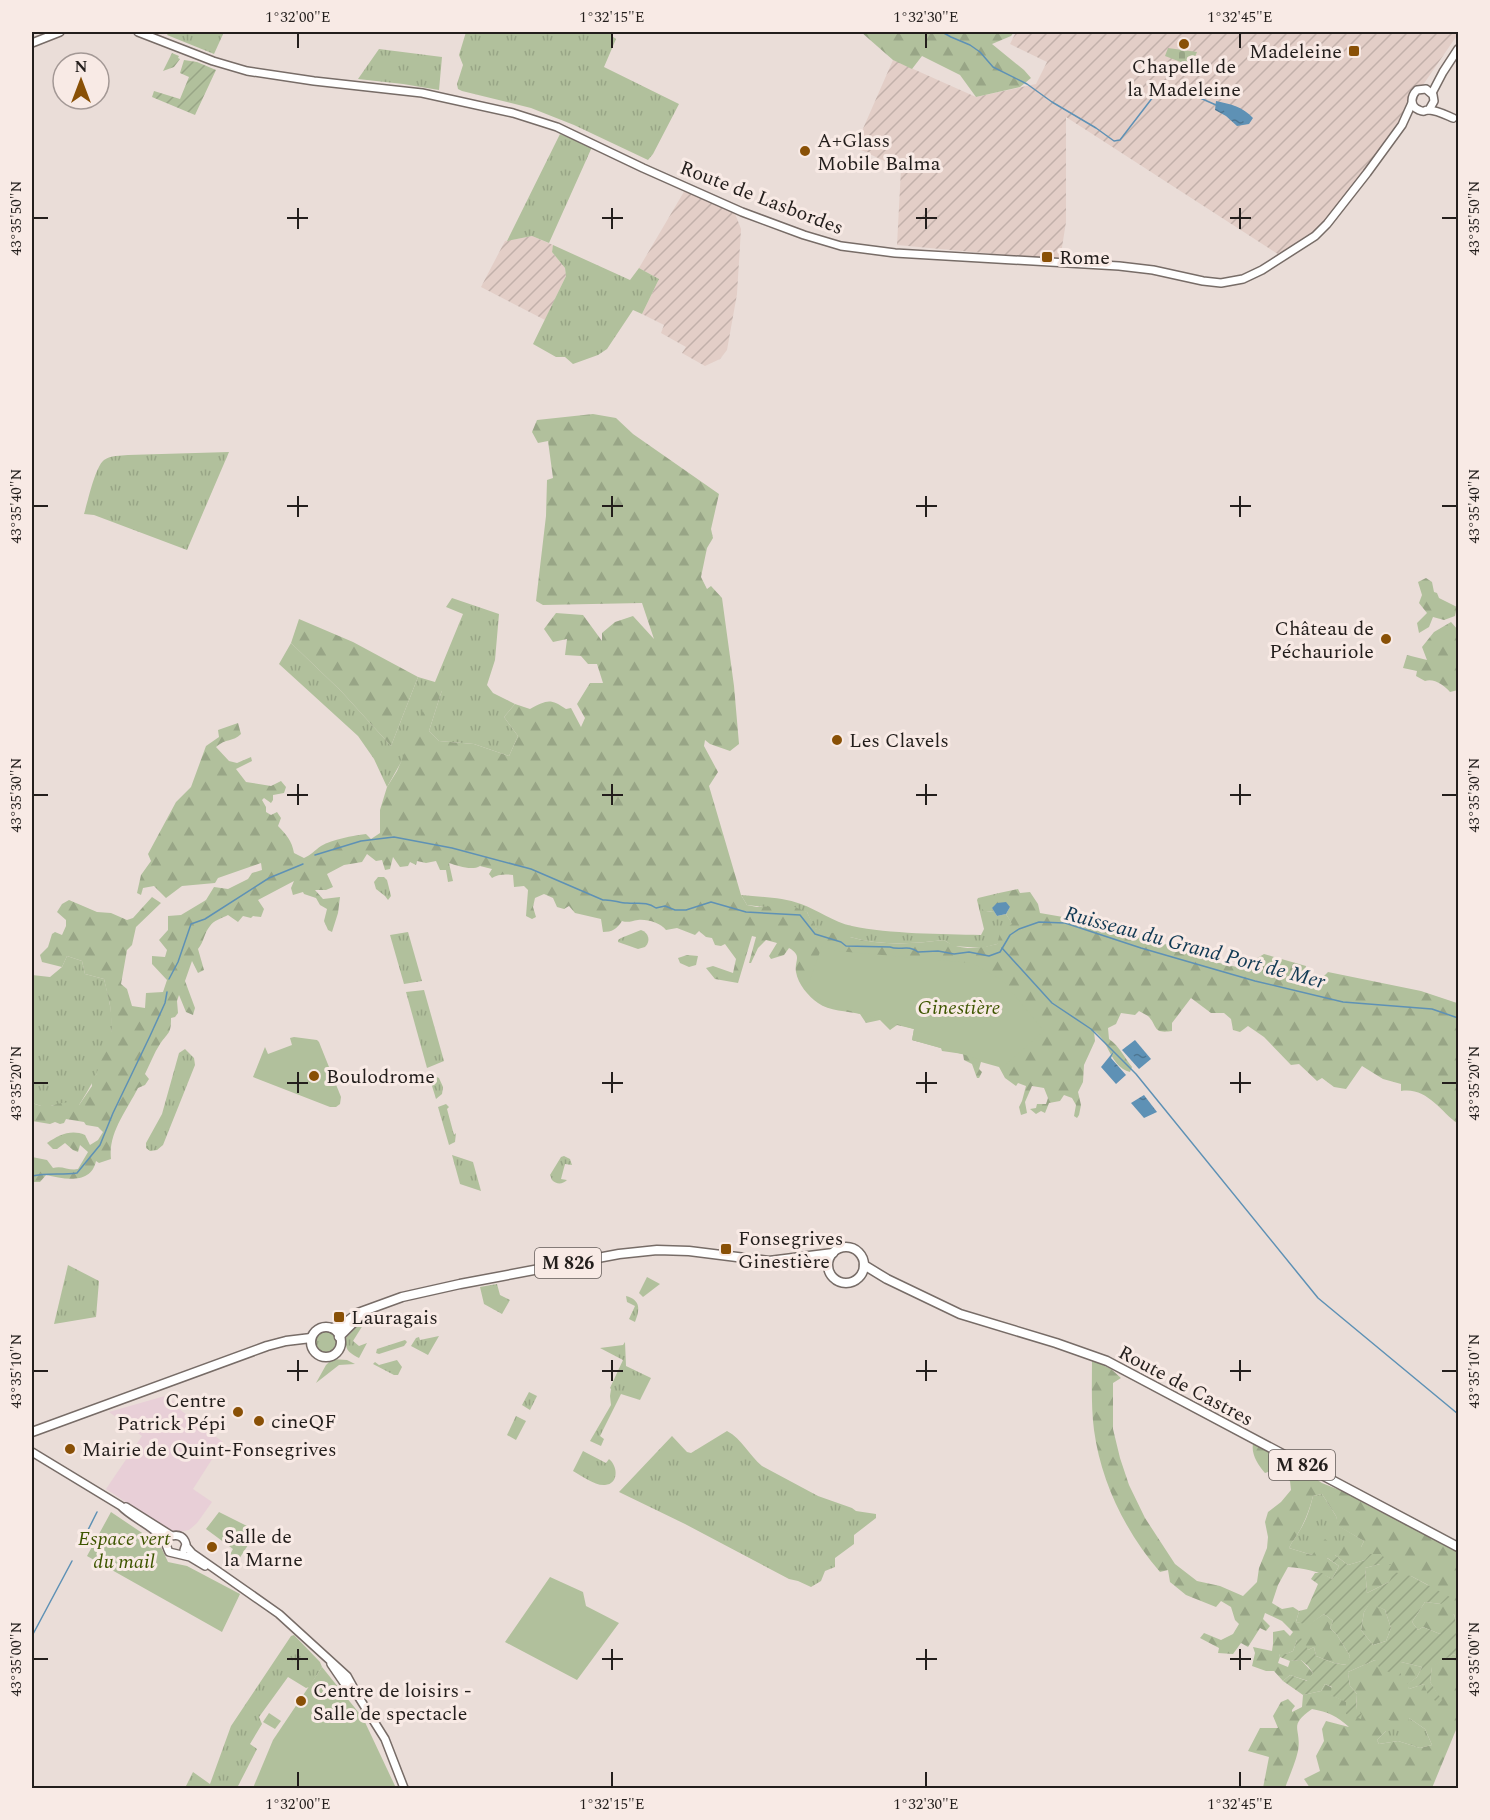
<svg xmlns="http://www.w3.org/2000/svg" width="1490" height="1820" font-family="Spectral,serif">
	<defs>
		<pattern id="industrial-furrows" width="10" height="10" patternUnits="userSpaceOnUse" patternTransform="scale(1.5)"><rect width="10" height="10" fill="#e3cec7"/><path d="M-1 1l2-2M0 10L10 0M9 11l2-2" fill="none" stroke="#c2b0aa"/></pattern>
		<pattern id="grass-tufts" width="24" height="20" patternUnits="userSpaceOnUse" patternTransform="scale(1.5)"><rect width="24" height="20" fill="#b1c09c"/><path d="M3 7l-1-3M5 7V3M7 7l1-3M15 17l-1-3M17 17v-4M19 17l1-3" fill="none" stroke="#98a586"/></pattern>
		<pattern id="forest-firs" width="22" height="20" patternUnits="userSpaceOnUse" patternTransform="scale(1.5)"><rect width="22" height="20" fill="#b1c09c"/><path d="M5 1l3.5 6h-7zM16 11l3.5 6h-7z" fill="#98a586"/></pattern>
		<pattern id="cemetery-stones" width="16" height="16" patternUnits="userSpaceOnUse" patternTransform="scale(1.5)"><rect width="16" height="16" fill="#b1c09c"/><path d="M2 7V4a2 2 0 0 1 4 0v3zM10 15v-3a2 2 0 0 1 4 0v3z" fill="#98a586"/></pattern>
		<pattern id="garden-furrows" width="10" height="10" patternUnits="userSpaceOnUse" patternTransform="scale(1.5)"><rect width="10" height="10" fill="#b1c09c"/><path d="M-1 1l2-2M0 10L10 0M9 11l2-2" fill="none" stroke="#98a586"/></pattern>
		<pattern id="water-ripples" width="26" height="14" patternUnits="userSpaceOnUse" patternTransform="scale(1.5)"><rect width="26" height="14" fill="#5e91b5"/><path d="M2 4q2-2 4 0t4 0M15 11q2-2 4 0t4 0" fill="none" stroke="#4d7692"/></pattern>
	</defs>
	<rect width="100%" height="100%" fill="#eaddd8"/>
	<g fill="url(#industrial-furrows)">
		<path d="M 1016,32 L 1458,32 L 1458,34 L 1348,194 L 1326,221 L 1308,238 L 1281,256 L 1066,117 L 1066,222 L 1060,260 L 897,245 L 901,169 L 855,147 L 893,60 L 976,97 L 1036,84 L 1047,62 L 1010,44 Z"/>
		<path d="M 685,190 L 731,210 L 736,216 L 741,229 L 737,294 L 727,350 L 720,359 L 705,366 L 682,353 L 686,347 L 661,333 L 664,325 L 642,314 L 659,279 L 639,268 Z"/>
		<path d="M 532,236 L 553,245 L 552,252 L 565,268 L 566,276 L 545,320 L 481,287 L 505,241 Z"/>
	</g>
	<path fill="#e8cfd7" d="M 165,1396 L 177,1404 L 179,1409 L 223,1442 L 193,1489 L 212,1502 L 197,1523 L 189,1530 L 179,1532 L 168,1530 L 106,1489 L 142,1436 L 109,1412 Z"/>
	<g fill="url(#grass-tufts)">
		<path d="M 169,32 L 224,32 L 214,54 L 167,35 Z"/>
		<path d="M 466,32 L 613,32 L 612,36 L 616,39 L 604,67 L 679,104 L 653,154 L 648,160 L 574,125 L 531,108 L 462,91 L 458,89 L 457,84 L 463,65 L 459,55 Z"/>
		<path d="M 379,49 L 442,57 L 439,90 L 403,84 L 358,79 Z"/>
		<path d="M 560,134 L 592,147 L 549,243 L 532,236 L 507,241 Z"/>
		<path d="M 553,245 L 630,280 L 639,268 L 659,279 L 642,314 L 633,310 L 607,349 L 598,355 L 573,364 L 565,357 L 556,357 L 533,344 L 566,276 L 565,268 L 552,252 Z"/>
		<path d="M 229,452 L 187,550 L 94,515 L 84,514 C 88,501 95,467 104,460 C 111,455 120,456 128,455 Z"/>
		<path d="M 452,598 L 499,614 L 495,660 L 487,685 L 493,693 L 515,704 L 504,717 L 518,736 L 509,756 L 474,744 L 439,741 L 429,731 L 442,690 L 387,787 L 374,759 L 358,736 L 279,664 L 291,643 L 341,691 L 391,746 L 418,677 L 435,682 L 463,614 L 446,607 Z"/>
		<path d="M 378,877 L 384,877 L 387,880 L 391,896 L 388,900 L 385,896 L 376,889 L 374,882 Z"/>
		<path d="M 999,893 L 988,901 L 986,912 L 994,911 L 997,916 L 1006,914 L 1013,925 L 997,944 L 982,948 L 953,946 L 944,940 C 911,944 882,946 850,937 L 850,929 L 833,934 L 814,928 L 807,912 L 747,905 L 741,895 C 761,897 782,897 801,904 C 818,910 833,922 852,926 C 890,934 942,934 981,935 L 984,929 L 977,900 L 978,898 Z"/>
		<path d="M 641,930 C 649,933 651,941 645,947 L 638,949 L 618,942 L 618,940 L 621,938 Z"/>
		<path d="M 408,932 L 422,981 L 404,984 L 390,935 Z"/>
		<path d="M 67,956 L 82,961 L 85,974 L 104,979 C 108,995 112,1010 112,1026 C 112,1048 91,1087 79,1105 L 41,1106 L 32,1103 L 32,975 L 50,977 L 62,967 Z"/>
		<path d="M 424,990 L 444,1061 L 427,1068 L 406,992 Z"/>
		<path d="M 185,1049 L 194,1058 L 195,1065 L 163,1145 L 157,1150 L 150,1151 L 146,1148 L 146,1143 L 162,1114 L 179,1053 Z"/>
		<path d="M 432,1075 L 439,1078 L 443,1087 L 442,1094 L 436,1099 L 429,1076 Z"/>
		<path d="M 446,1104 L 449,1107 L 447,1109 L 454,1135 L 456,1133 L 455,1142 L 449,1145 L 438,1107 Z"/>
		<path d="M 452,1155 L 473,1162 L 481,1191 L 460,1184 Z"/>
		<path d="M 564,1156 L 570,1159 L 572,1165 L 565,1164 L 561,1179 L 567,1180 C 562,1185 556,1184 552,1180 L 550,1175 L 561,1157 Z"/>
		<path d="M 68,1265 L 99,1281 L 96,1317 L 54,1324 Z"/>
		<path d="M 497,1284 L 500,1295 L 510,1300 L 502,1314 L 484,1304 L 480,1287 Z"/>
		<path d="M 626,1296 C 641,1300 640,1310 635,1322 L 629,1319 L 635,1306 L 627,1302 Z"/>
		<path d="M 367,1316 L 368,1317 L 353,1341 L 359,1346 L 367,1343 L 359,1358 C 348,1352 345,1350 346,1338 Z"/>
		<circle cx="325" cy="1342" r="11"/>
		<path d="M 439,1336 L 428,1355 L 411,1346 L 416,1338 L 419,1337 L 420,1340 Z"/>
		<path d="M 405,1340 L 407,1342 L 404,1346 L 379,1354 L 376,1353 L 377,1349 Z"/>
		<path d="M 625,1342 L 626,1366 L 651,1378 L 640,1400 L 621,1394 L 600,1436 L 604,1439 L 601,1446 L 590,1441 L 611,1405 L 610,1396 L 611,1389 L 610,1388 L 623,1360 L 600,1348 L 623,1345 Z"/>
		<path d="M 332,1359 L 347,1360 L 355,1364 L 339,1365 L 316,1383 L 326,1365 Z"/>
		<path d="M 397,1360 L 402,1367 L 398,1375 L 394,1375 L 373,1364 L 375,1362 L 379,1365 Z"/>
		<path d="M 529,1392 L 537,1396 L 530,1410 L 522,1405 Z"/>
		<path d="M 516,1416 L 526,1421 L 516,1440 L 507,1435 Z"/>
		<path d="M 727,1431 C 742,1439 749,1455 762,1466 L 818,1496 L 852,1508 L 856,1511 L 876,1514 L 876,1518 L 854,1535 L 854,1544 L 835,1558 L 835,1567 L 825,1571 L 821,1581 L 811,1587 L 798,1581 L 789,1579 L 685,1524 L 619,1492 L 672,1436 L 687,1452 L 691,1453 Z"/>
		<path d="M 583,1451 L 606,1463 L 609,1459 C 618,1466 619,1484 605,1485 C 595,1486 582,1476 573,1471 Z"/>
		<path d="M 1322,1494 L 1336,1516 L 1339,1526 L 1364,1541 L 1361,1547 L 1335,1547 L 1312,1555 L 1289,1548 C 1292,1541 1297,1536 1300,1530 C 1307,1519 1310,1508 1313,1496 Z"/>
		<path d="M 294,1635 L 320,1662 L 322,1667 L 309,1687 L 306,1688 L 288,1677 L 259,1717 L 262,1724 L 250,1744 L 257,1749 L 237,1788 L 185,1788 L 193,1772 L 210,1784 L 231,1726 L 291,1636 Z"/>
		<path d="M 1409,1718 L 1425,1729 L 1432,1745 L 1420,1748 L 1398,1741 L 1379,1744 L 1377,1740 L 1386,1731 L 1386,1720 Z"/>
	</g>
	<g fill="url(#forest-firs)" fill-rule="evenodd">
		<path d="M 861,32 L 1014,32 L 1011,36 L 992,44 L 1024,70 L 1031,78 L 1020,87 L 976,97 L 960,75 L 922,56 L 912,69 L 893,60 Z"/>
		<path d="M 593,414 L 616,418 L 633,434 L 719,494 L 711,529 L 713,538 L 707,548 L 701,577 L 707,589 L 711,586 L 722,598 L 734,686 L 739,744 L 730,751 L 710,744 L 705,740 L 704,746 L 718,772 L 709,786 L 741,895 L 747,905 L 757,907 L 792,906 L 807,912 L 815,928 L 833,933 L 840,928 L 850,929 L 850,937 C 882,946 911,944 944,940 C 959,951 979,949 997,944 L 1000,933 L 1012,924 L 1006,914 L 1010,907 L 992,908 L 994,911 L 986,912 L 982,909 L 981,903 L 999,893 L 1018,889 L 1020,893 L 1030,892 L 1038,904 L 1040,913 L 1063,917 L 1102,927 L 1119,925 L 1159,944 L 1190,945 L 1211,961 L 1241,968 L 1264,954 L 1306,966 L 1305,979 L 1317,983 L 1328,972 L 1421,991 L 1457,1003 L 1458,996 L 1458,1124 C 1440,1111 1427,1087 1401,1091 L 1401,1084 L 1383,1079 L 1362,1066 L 1346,1089 L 1334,1087 L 1322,1078 L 1317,1081 L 1299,1064 L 1291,1065 L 1264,1037 L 1248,1026 L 1240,1032 L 1233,1030 L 1231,1019 L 1224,1013 L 1211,1013 L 1191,998 L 1172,1023 L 1172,1031 C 1152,1034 1158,1026 1148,1016 C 1145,1014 1142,1013 1139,1011 L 1135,1015 L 1121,1013 L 1116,1024 L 1108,1028 L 1109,1039 C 1120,1047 1124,1057 1132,1067 L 1130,1072 C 1109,1066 1110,1041 1094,1031 L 1095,1041 L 1084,1065 L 1083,1082 L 1078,1092 L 1081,1105 L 1079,1115 L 1077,1118 L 1074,1116 L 1076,1105 L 1072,1098 L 1064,1095 L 1060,1101 L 1049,1103 L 1045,1113 L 1041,1111 L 1036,1114 L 1030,1109 L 1036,1108 L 1037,1104 L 1046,1104 L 1048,1098 L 1044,1088 L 1032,1086 L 1025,1102 L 1027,1113 L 1021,1115 L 1019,1107 L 1022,1101 L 1026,1086 L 1018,1083 L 1016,1086 L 1005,1078 L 999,1067 L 981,1062 L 979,1069 L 982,1072 L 979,1078 L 977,1078 L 972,1064 L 964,1060 L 963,1054 L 942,1051 L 941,1048 L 912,1040 L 914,1029 L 897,1025 L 890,1030 L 880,1020 L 866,1023 L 860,1014 C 847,1011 829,1011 818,1003 C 808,996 798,984 796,972 C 794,961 803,956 789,948 L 784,955 L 771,959 L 769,956 L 777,943 L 766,940 L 758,948 L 751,963 L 749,963 L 756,937 L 752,936 L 738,983 L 715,979 L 706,968 L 713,966 L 733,973 L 736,959 L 725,944 L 721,946 L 715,945 L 712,938 L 706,937 L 699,931 L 695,935 L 677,928 L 666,930 C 661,923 647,919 638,920 C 631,921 629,923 622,921 C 617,929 612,932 603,932 L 601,919 L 575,913 L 569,906 L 564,909 L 557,907 L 553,898 L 544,894 L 535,898 L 533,907 L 536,917 L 532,919 L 526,916 L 528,890 L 524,886 L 514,887 L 513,875 C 507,874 497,874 492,878 L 489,874 L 492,869 L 480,866 C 472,871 458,866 449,863 L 453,881 L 448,882 L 446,870 L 440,870 L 436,861 L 426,863 L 417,861 L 416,865 L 410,862 L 408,866 L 400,867 L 393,857 L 390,869 L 385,870 L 382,860 L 376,861 L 367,854 L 362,862 L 344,865 L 327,874 L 333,887 L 326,890 L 315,890 L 323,899 L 340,897 L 338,913 L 332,932 L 328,930 L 324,921 L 327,909 L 320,905 L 316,898 L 304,894 L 303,892 L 293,895 L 291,888 L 294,881 L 258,900 L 264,909 L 261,917 L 253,916 L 251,918 L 243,916 L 238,922 L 228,915 C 222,918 213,921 210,926 C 204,933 204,942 198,949 L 204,970 L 198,973 L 192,961 L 185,981 L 195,1008 L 193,1015 L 186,1012 L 179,995 L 177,1001 L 178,1013 L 175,1017 L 171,1018 C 171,1034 169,1031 160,1044 C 154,1053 150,1064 145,1074 L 149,1079 L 145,1085 L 138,1088 C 127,1110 108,1133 111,1159 L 99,1163 L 96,1161 C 91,1185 64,1179 46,1175 L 40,1182 L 32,1182 L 32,1157 L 47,1160 L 53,1168 C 62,1165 69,1171 78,1169 L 88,1152 L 80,1145 L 78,1152 L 73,1150 L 65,1143 L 57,1149 L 53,1149 L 47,1143 C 59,1135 71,1129 85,1135 L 90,1145 L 98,1140 L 103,1132 L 98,1127 L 86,1125 L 84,1122 L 66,1119 L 64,1123 L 60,1124 L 55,1122 L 50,1124 L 32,1121 L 32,1103 L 41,1106 L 49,1103 L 52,1106 C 61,1102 71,1101 79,1105 L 92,1086 L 91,1079 L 96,1075 L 112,1029 L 110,1005 L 104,979 L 85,974 L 82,961 L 67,956 L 62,967 L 42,962 L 40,955 L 48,947 L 52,934 L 55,932 L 62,935 L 66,926 L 66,920 L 57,912 L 62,904 L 69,900 L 97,912 L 111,913 L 127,920 L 133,918 L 152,897 L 161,903 L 136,927 L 132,945 L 127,950 L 121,984 L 127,989 L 132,1006 L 145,1008 L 146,993 L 163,992 L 167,980 L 152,964 L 152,956 L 165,957 L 167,950 L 159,940 L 168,930 L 168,916 L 181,915 L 206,900 L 214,887 L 228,889 L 248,879 L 252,873 L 262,870 L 261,863 L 218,878 L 215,883 L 182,886 L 166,898 L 154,886 L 143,888 L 141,895 L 137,893 L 141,875 L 151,861 L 148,854 L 176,802 L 191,787 L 206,746 L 219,737 L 218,730 L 238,723 L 241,734 C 233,742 226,738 216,747 L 229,761 L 237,763 L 251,757 L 252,761 L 236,769 L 246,782 L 271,786 L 281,781 L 286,787 L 284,793 L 273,795 L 273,800 L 271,803 L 264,798 L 262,800 L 266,807 L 266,812 L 271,815 L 277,812 L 281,818 L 278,826 C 286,834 292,841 294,853 L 304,858 C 311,855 315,850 321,846 C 333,839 352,836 366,834 L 371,839 L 380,833 L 380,810 L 387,787 L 397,771 L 433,687 L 442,690 L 429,731 L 439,741 L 474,744 L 509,756 L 518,736 L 504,717 L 515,704 L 530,709 C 547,700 550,698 566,709 L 571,708 L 581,727 L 585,718 L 577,704 L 590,683 L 603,683 L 597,664 L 588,664 L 581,656 L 565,655 L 567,639 L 553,642 L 544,629 L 556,613 L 583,615 L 602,641 L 602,633 L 615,622 L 633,616 L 654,639 L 642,603 L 543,605 L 536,601 L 546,516 L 547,480 L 553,478 L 548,441 L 538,443 L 532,432 L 537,420 Z"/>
		<path d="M 1426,578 L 1432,582 L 1434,592 L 1437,593 L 1439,598 L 1457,607 L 1455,616 L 1444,620 L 1433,617 L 1429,627 L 1419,633 L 1417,623 L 1427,613 L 1419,603 L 1422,595 L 1418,582 Z"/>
		<path d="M 299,619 L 353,642 L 418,677 L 391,746 L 341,691 L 291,643 Z"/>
		<path d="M 1451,622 L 1458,630 L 1458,690 L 1450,692 C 1444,685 1434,678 1425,681 L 1416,676 L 1417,671 L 1403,668 L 1407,655 L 1427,660 L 1422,647 L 1434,632 Z"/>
		<path d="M 687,955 L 698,956 L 696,965 L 689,967 L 680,963 L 678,958 Z"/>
		<path d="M 1092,1360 L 1111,1369 L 1121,1378 L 1113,1383 L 1113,1429 L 1120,1458 L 1129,1485 L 1145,1518 L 1175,1564 L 1197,1581 L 1220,1586 L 1243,1596 L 1257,1582 L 1259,1568 L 1267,1548 L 1268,1537 L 1265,1522 L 1268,1512 L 1281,1502 L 1291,1490 L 1290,1481 L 1271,1471 L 1265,1473 C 1258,1465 1251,1454 1253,1444 L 1301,1469 L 1322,1483 L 1347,1493 L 1369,1506 L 1458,1550 L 1458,1630 L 1454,1614 L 1440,1634 L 1423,1627 L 1418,1630 L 1412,1622 L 1425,1602 L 1441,1604 L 1428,1585 L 1411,1576 L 1389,1582 L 1367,1593 L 1365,1568 L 1380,1564 L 1390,1564 L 1365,1560 L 1348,1565 L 1335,1555 L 1327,1558 L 1339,1566 L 1332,1579 C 1319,1571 1303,1568 1288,1567 L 1278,1585 L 1272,1603 L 1282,1609 L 1293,1607 L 1299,1611 L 1296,1622 L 1309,1624 L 1324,1614 L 1333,1621 L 1330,1628 L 1337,1635 L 1350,1656 L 1347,1665 L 1334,1663 L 1316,1656 L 1314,1647 L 1308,1650 L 1297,1640 L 1293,1651 L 1286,1654 L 1279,1654 L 1280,1657 L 1278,1663 L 1288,1667 L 1290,1661 L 1301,1660 L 1313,1673 L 1308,1681 L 1290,1675 L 1283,1681 L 1274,1671 L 1266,1671 L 1252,1666 L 1255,1653 L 1253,1647 L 1272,1651 L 1273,1644 L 1273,1632 L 1284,1630 L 1290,1636 L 1293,1632 L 1282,1621 L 1265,1613 L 1263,1619 L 1270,1626 L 1266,1631 L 1260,1628 L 1248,1647 L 1241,1643 L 1233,1654 L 1218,1653 L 1219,1648 L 1200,1638 L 1204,1633 L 1221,1640 L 1233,1634 L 1239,1624 L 1235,1620 L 1231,1607 L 1221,1601 L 1216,1607 L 1186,1595 L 1170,1582 L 1168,1570 L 1160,1572 C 1126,1533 1101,1482 1094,1430 C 1091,1407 1092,1383 1092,1360 ZM 1322,1494 L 1336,1516 L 1338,1526 L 1364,1541 L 1361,1547 L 1350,1540 L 1335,1547 L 1325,1539 L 1312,1555 L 1289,1548 C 1292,1541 1297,1536 1300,1530 C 1306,1519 1310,1508 1313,1496 Z"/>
		<path d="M 1370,1602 L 1385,1610 L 1391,1628 L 1386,1641 L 1373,1645 L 1361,1630 L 1364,1612 Z"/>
		<path d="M 1454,1654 L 1458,1657 L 1458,1725 L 1432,1788 L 1310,1788 L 1304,1779 L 1320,1771 L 1316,1756 L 1324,1741 L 1322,1729 L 1326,1721 L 1349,1727 C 1337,1716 1328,1712 1312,1709 C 1287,1727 1302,1727 1298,1751 C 1295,1764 1289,1777 1285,1788 L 1263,1788 L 1269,1757 L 1248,1751 L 1260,1728 L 1278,1728 L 1273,1716 L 1281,1702 L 1288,1699 L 1295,1706 L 1292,1710 L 1292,1712 L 1302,1707 L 1303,1695 L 1321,1691 L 1325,1684 L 1333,1688 L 1331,1695 L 1347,1702 L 1356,1710 L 1357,1694 L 1350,1686 L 1348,1672 L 1375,1660 L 1401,1676 L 1401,1662 L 1422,1667 L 1417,1677 L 1408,1684 L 1409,1689 L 1424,1684 L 1441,1700 L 1430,1682 L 1432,1666 ZM 1409,1718 L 1425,1729 L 1432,1745 L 1420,1748 L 1398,1741 L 1379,1744 L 1377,1740 L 1386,1731 L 1386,1720 L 1390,1720 L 1395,1729 L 1408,1725 Z"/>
	</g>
	<path fill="url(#cemetery-stones)" d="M 1168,48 L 1197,52 L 1191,66 L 1165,56 Z"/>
	<g fill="#b1c09c">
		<path d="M 822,946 L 837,951 L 972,963 L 1002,980 L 1044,1031 L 1004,1066 L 912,1040 L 914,1029 L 829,1005 L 806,991 Z"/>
		<path d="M 294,1037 L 317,1040 L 319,1042 L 341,1097 L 340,1104 L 336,1107 L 330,1107 L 253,1077 L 265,1047 L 268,1054 L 292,1045 L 290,1038 Z"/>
		<path d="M 647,1277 L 660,1284 L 643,1297 L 639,1293 Z"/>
		<path d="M 111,1512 L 160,1545 L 168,1562 L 187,1566 L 240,1594 L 222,1632 L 87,1556 Z"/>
		<path d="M 219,1512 L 257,1531 L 232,1570 L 225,1564 L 233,1549 L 206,1529 Z"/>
		<path d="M 550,1577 L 583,1592 L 586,1606 L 619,1623 L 577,1680 L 505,1642 Z"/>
		<path d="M 322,1667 L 363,1718 L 396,1788 L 253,1788 L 273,1740 Z"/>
		<path d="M 269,1713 L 281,1721 L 275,1729 L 263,1722 Z"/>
	</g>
	<g fill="url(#garden-furrows)" fill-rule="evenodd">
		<path d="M 172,53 L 179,56 L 178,58 L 180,59 L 174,67 L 163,71 Z"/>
		<path d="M 184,60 L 197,62 L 216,70 L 195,115 L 152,97 L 154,91 L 180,99 L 189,77 L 180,73 Z"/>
		<path d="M 1327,1554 L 1335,1555 L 1348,1565 L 1365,1560 L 1370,1554 L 1381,1554 L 1391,1565 L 1380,1564 L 1365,1568 L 1367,1593 L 1389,1582 L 1394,1572 L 1411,1576 L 1450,1597 L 1441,1604 L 1425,1602 L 1412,1622 L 1418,1630 L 1423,1627 L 1440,1634 L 1443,1624 L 1454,1614 L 1458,1630 L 1458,1657 L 1454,1654 L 1432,1667 L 1430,1682 L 1442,1700 L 1439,1704 L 1428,1695 L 1424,1684 L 1409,1689 L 1407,1684 L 1417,1677 L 1422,1667 L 1401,1662 L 1401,1676 L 1380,1669 L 1375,1660 L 1348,1672 L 1350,1686 L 1357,1694 L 1356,1709 L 1362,1714 L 1361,1719 L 1346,1714 L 1346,1702 L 1330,1695 L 1332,1687 L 1325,1684 L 1321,1691 L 1303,1695 L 1283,1681 L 1290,1675 L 1307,1681 L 1313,1673 L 1308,1666 L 1301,1660 L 1290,1661 L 1280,1657 L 1279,1654 L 1286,1654 L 1293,1651 L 1297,1640 L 1301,1638 L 1308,1650 L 1314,1647 L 1316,1656 L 1334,1663 L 1346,1665 L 1350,1656 L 1337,1635 L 1330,1628 L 1333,1621 L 1324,1614 L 1309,1625 L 1296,1622 L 1299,1611 L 1307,1609 L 1318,1584 L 1311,1579 L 1315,1573 L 1322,1573 L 1332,1579 L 1339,1566 L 1326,1557 ZM 1370,1603 L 1385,1610 L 1391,1628 L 1386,1641 L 1373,1645 L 1361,1630 L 1364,1612 Z"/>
	</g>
	<g fill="url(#water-ripples)">
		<path d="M 1216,101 C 1231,104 1243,107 1253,118 L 1249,124 L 1237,126 L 1226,116 L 1215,110 Z"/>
		<path d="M 1006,902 L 1010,907 L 1006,914 L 997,916 L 992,908 L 997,903 Z"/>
		<path d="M 1135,1040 L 1151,1059 L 1139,1069 L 1122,1050 Z"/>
		<path d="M 1114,1051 L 1111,1058 L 1126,1075 L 1116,1084 L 1101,1067 Z"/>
		<path d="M 1144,1095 L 1157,1112 L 1144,1118 L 1131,1103 Z"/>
	</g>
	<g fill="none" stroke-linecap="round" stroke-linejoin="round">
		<g stroke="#5e91b5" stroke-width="1.5">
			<path d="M 942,32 L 951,37 L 970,45 L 980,52 L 993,67 L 1027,84 L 1052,102 L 1096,128 L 1114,141 L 1120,140 L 1153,97 L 1163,91"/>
			<path d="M 1167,90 L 1182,90 L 1216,105"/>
			<path d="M 315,855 L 361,841 L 394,837 L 452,848 L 531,869 L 603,900 C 612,899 619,903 627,903 C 639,904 646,901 656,908 L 665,906 L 675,910 L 686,910 L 711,902 L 746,912 L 800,915 L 815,934 L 841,942 L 846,946 L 890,947 C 900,951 908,944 918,952 L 938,951 L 954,954 L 969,952 L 989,956 L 1000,952 L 1010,935 L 1019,929 L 1039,922 L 1065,923 L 1141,948 L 1255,981 L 1343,1002 L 1432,1009 L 1458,1018"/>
			<path d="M 1002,948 L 1052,1003 L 1091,1029 L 1136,1074 L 1318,1298 L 1458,1414"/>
			<path d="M 169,979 L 178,962 L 191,924 L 205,919 L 269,878 L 303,864"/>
			<path d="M 32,1176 C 47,1173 62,1175 77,1173 L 100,1145 L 113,1113 L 150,1036 L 165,1003 L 167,992"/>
			<path d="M 86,1534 L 97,1512"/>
			<path d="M 32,1636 L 72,1561"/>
		</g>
		<defs>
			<g id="minor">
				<path d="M 138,32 L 213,61 L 247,71 L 314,81 L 422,93 L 513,113 L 557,127 L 643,168 L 742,212 L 804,235 L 841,246 L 895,253 L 1119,266 L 1153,270 L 1203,281 L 1221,283 L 1243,279 L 1262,270 L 1315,236 L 1327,224 L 1367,173 L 1402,125 L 1412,103"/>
				<path d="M 32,43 L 60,32"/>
				<path d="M 1432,93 L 1443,72 L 1458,49"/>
				<path d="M 1429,110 L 1434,101 L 1433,95 L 1426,89 L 1417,90 C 1411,96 1409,106 1419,110 C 1426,113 1422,110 1429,110 C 1436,110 1446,115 1453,118"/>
				<path d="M 32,1452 L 121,1506 C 132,1518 154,1526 163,1539 C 166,1543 167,1548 169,1552 L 190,1557 L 205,1566"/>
				<path d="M 126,1507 L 172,1536 C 179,1534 184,1537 186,1544 L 184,1550"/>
				<path d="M 186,1546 L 192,1553 L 279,1614 L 347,1676 L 358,1696 L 385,1739 L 404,1788"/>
				<path d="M 331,1664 L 346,1686 L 356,1694"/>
			</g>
			<g id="major">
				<circle cx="846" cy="1265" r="18"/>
				<path d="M 864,1265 L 887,1279 L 960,1314 L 1056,1343 L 1107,1361 L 1458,1547"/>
				<circle cx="326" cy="1342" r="15"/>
				<path d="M 332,1328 L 341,1326 L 358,1313 L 402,1297 L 460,1284 L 619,1254 L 657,1250 L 689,1251 L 769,1261 L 833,1253"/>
				<path d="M 339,1337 L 360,1316"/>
				<path d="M 32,1432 L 267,1346 L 286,1341 L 311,1338"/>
			</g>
		</defs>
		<use href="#minor" stroke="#776c67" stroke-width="10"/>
		<use href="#major" stroke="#776c67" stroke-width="11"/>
		<use href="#minor" stroke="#fff" stroke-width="7"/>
		<use href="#major" stroke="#fff" stroke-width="8"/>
	</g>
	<path fill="none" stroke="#231e1c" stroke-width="2" d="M 298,33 L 298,48M 612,33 L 612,48M 926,33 L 926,48M 1240,33 L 1240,48M 298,208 L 298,229M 612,208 L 612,229M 926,208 L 926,229M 1240,208 L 1240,229M 33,218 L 48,218M 287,218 L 308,218M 602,218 L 623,218M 916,218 L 937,218M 1230,218 L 1251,218M 1442,218 L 1457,218M 298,496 L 298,517M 612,496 L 612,517M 926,496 L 926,517M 1240,496 L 1240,517M 33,506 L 48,506M 287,506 L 308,506M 602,506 L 623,506M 916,506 L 937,506M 1230,506 L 1251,506M 1442,506 L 1457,506M 298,784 L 298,805M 612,784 L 612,805M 926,784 L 926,805M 1240,784 L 1240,805M 33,795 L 48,795M 287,795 L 308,795M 602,795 L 623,795M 916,795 L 937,795M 1230,795 L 1251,795M 1442,795 L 1457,795M 298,1072 L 298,1093M 612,1072 L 612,1093M 926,1072 L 926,1093M 1240,1072 L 1240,1093M 33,1083 L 48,1083M 287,1083 L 308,1083M 602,1083 L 623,1083M 916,1083 L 937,1083M 1230,1083 L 1251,1083M 1442,1083 L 1457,1083M 298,1360 L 298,1381M 612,1360 L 612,1381M 926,1360 L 926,1381M 1240,1360 L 1240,1381M 33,1371 L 48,1371M 287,1371 L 308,1371M 602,1371 L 623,1371M 916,1371 L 937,1371M 1230,1371 L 1251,1371M 1442,1371 L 1457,1371M 298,1649 L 298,1670M 612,1649 L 612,1670M 926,1649 L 926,1670M 1240,1649 L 1240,1670M 33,1659 L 48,1659M 287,1659 L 308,1659M 602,1659 L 623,1659M 916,1659 L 937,1659M 1230,1659 L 1251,1659M 1442,1659 L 1457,1659M 298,1772 L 298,1787M 612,1772 L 612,1787M 926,1772 L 926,1787M 1240,1772 L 1240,1787"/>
	<g fill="#895006" stroke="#f8eae5" stroke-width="2">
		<circle cx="1184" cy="44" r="6"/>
		<rect x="1348" y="45" width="12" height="12" rx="3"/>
		<circle cx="805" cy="151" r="6"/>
		<rect x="1041" y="251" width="12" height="12" rx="3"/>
		<circle cx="1386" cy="639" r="6"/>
		<circle cx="837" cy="740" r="6"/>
		<circle cx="314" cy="1076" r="6"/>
		<rect x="720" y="1243" width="12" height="12" rx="3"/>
		<rect x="333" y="1311" width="12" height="12" rx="3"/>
		<circle cx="238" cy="1412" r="6"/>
		<circle cx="259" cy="1421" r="6"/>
		<circle cx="70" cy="1449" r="6"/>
		<circle cx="212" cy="1547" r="6"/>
		<circle cx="301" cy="1701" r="6"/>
	</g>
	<g text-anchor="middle" stroke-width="6" stroke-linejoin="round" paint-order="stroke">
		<g fill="#f8eae5" stroke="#635b58" stroke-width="1.5">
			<rect x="535" y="1248" width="66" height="30" rx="4.5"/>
			<rect x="1269" y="1450" width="66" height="30" rx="4.5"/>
		</g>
		<g font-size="18" font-weight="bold" fill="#231e1c">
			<text x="568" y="1269">M 826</text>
			<text x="1302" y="1471">M 826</text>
		</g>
		<g font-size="20" fill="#231e1c" stroke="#f8eae5" text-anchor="start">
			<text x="1342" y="58" text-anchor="end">Madeleine</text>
			<text x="1184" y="73" text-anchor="middle">Chapelle de<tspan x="1184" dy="23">la Madeleine</tspan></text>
			<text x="817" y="147">A+Glass<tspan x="817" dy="23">Mobile Balma</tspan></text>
			<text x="1059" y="264">Rome</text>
			<text x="1374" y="635" text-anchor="end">Château de<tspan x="1374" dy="23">Péchauriole</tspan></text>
			<text x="849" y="747">Les Clavels</text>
			<text x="326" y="1083">Boulodrome</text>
			<text x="738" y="1245">Fonsegrives<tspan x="738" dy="23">Ginestière</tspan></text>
			<text x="351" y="1324">Lauragais</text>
			<text x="226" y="1407" text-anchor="end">Centre<tspan x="226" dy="23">Patrick Pépi</tspan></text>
			<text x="271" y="1428">cineQF</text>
			<text x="82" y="1456">Mairie de Quint-Fonsegrives</text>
			<text x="224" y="1543">Salle de<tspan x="224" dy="23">la Marne</tspan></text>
			<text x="313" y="1697">Centre de loisirs -<tspan x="313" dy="23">Salle de spectacle</tspan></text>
		</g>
		<g font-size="20" fill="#231e1c" stroke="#f8eae5">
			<text transform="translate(762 197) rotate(21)" y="7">Route de Lasbordes</text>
			<text transform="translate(1186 1385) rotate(28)" y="7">Route de Castres</text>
		</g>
		<g font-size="20" font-style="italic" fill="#3e5600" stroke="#f8eae5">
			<text x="959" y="1014">Ginestière</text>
			<text x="124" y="1545">Espace vert<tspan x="124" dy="23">du mail</tspan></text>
		</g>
		<g font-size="21" font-style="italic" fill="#103953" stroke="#f8eae5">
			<text transform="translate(1195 947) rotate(15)" y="7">Ruisseau du Grand Port de Mer</text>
		</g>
	</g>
	<rect width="1490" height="1820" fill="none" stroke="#f8eae5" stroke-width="66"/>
	<g transform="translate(81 81)"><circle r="28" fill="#f8eae5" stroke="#a39895" stroke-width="1.5"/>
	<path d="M0-4.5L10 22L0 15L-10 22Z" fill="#895006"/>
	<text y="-9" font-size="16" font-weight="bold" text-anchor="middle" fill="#231e1c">N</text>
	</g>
	<rect x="33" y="33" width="1424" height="1754" fill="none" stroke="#231e1c" stroke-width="2"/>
	<g font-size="15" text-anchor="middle" fill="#231e1c">
		<text x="298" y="22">1°32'00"E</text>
		<text x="612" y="22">1°32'15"E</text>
		<text x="926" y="22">1°32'30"E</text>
		<text x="1240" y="22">1°32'45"E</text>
		<text transform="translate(16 218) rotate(-90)" y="5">43°35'50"N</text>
		<text transform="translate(1474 218) rotate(-90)" y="5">43°35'50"N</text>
		<text transform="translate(16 506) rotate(-90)" y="5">43°35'40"N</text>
		<text transform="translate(1474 506) rotate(-90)" y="5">43°35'40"N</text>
		<text transform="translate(16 795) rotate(-90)" y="5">43°35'30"N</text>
		<text transform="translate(1474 795) rotate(-90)" y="5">43°35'30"N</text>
		<text transform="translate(16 1083) rotate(-90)" y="5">43°35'20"N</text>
		<text transform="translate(1474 1083) rotate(-90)" y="5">43°35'20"N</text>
		<text transform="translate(16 1371) rotate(-90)" y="5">43°35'10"N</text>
		<text transform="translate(1474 1371) rotate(-90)" y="5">43°35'10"N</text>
		<text transform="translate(16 1659) rotate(-90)" y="5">43°35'00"N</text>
		<text transform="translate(1474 1659) rotate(-90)" y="5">43°35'00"N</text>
		<text x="298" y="1809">1°32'00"E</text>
		<text x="612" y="1809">1°32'15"E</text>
		<text x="926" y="1809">1°32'30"E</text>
		<text x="1240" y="1809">1°32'45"E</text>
	</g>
</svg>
